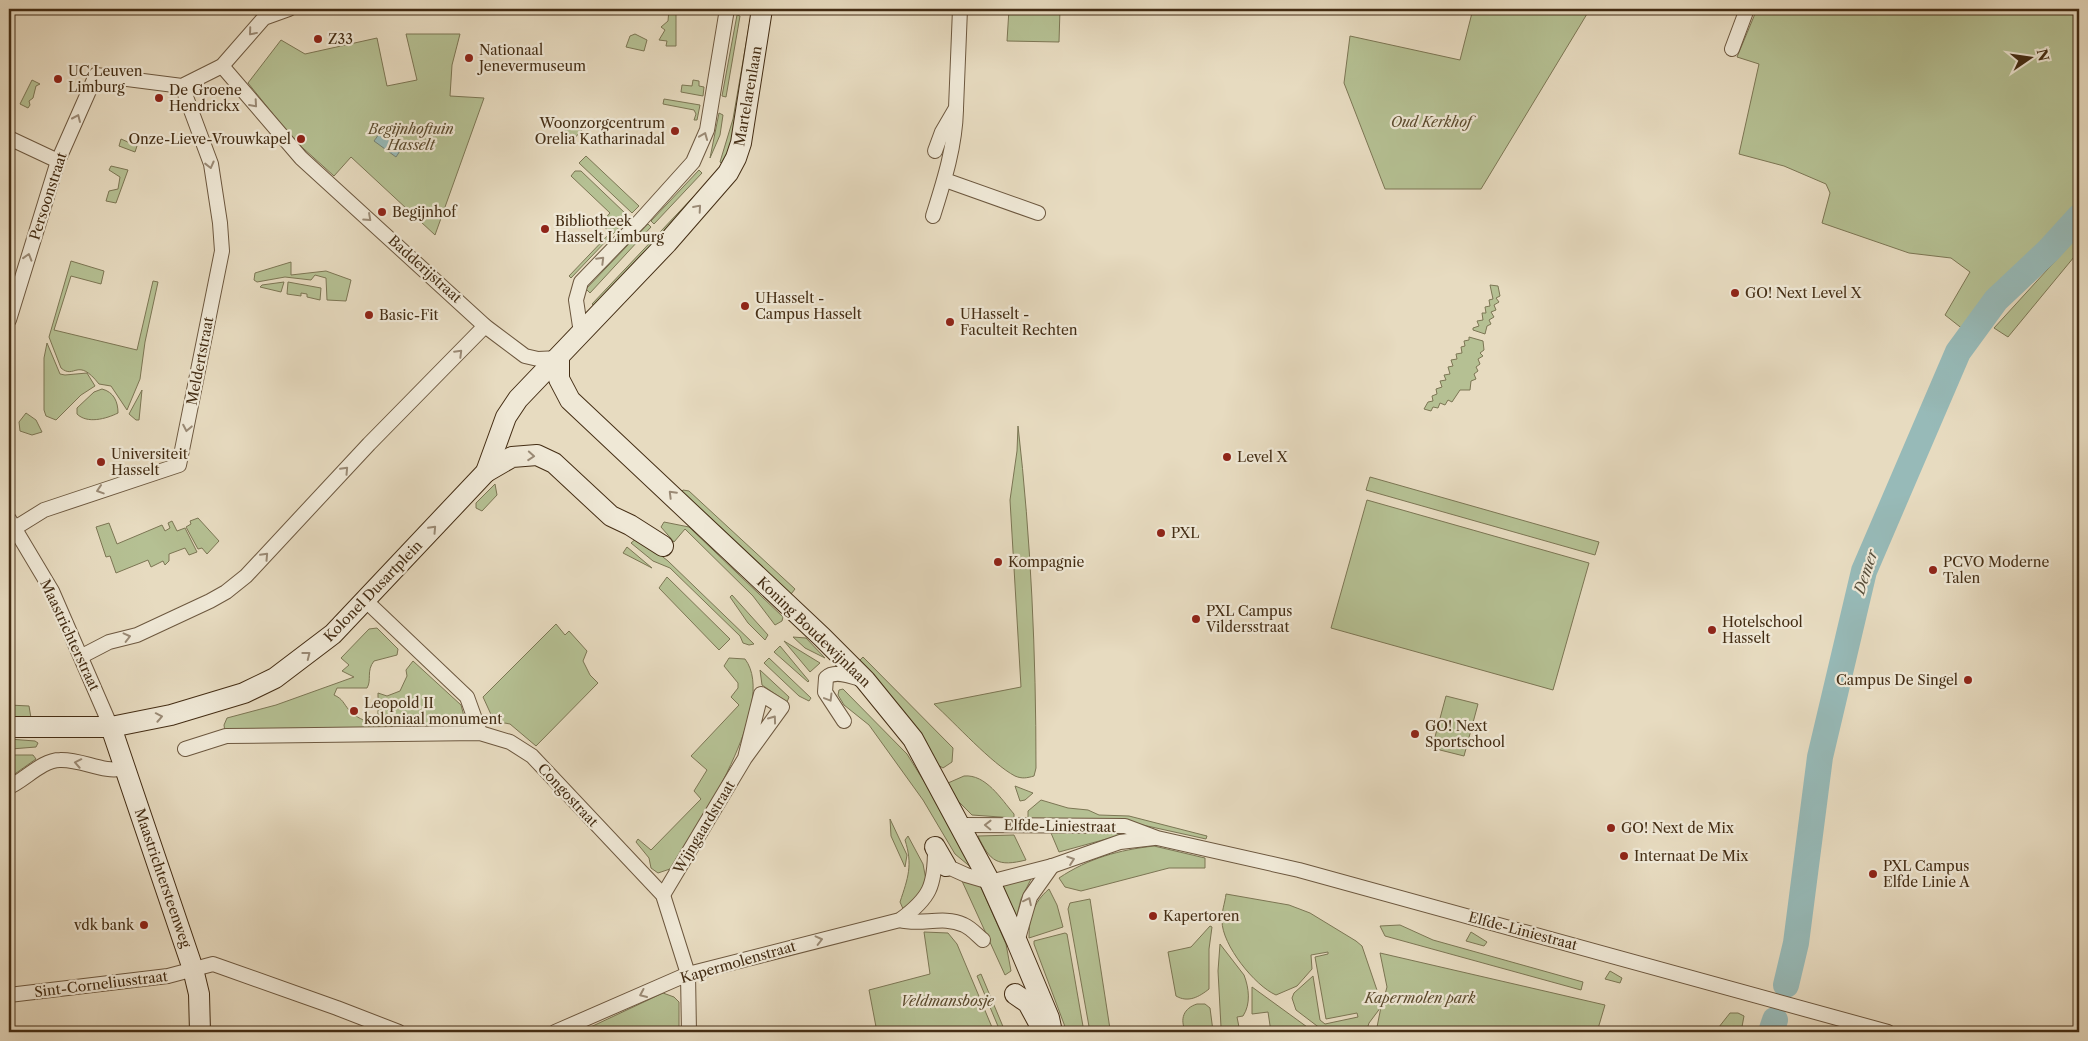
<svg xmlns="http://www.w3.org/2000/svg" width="2088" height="1041" font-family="'Libre Caslon Text',serif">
	<rect width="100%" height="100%" fill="#e7dbc0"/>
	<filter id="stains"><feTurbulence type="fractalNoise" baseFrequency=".004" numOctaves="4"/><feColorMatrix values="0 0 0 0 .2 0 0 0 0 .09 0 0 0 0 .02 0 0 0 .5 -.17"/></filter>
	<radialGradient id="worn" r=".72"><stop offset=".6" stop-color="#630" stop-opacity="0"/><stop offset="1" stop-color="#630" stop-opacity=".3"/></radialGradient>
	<g fill="#b5c093" stroke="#7c7654">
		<path d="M 669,9 L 676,9 L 676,46 L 666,46 L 667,41 L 659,40 L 665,30 L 661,27 L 668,21 Z"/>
		<path d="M 752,9 L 732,142 L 723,165 L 720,162 L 733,119 Z"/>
		<path d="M 1009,9 L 1060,9 L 1059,42 L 1007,41 Z"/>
		<path d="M 1473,9 L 1590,9 L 1481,189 L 1385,189 L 1344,83 L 1350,36 L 1460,60 Z"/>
		<path d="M 1757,9 L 2079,9 L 2079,206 L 1964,330 L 1945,315 L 1970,272 L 1951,258 L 1909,253 L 1822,223 L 1830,193 L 1826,184 L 1784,166 L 1739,154 L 1759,64 L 1737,57 Z"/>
		<path d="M 737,15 L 740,16 L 726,97 L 722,96 Z"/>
		<path d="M 406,34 L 460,34 L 452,65 L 450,96 L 484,98 L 435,235 L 351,157 L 334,176 L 294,140 L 248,83 L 281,40 L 305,54 L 377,38 L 387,86 L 417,80 Z"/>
		<path d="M 635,34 L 647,40 L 644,51 L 626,47 L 630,36 Z"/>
		<path d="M 32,80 L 40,84 L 36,86 L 33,98 L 29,101 L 30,105 L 28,108 L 20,104 Z"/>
		<path d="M 693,80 L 699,81 L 699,86 L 704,87 L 703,96 L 681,92 L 682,85 L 692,86 Z"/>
		<path d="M 664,99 L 700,105 L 697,120 L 694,120 L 696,114 L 694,110 L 663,104 Z"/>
		<path d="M 719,113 L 723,115 L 720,135 L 710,158 Z"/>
		<path d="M 570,124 L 574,127 L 576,124 L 582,130 L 572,141 L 562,132 Z"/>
		<path d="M 121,139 L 137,146 L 135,152 L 119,146 Z"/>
		<path d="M 586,156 L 639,206 L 632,213 L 579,163 Z"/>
		<path d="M 111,166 L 128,170 L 116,203 L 106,201 L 109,191 L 118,189 L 120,177 L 109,170 Z"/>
		<path d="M 699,170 L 702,173 L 654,224 L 651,221 Z"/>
		<path d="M 575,171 L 581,171 L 626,214 L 627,219 L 571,278 L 569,276 L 610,233 L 601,223 L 610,213 L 571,176 Z"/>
		<path d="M 713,176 L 717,178 L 596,307 L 592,304 Z"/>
		<path d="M 648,224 L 651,227 L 590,293 L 586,289 Z"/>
		<path d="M 2079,235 L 2079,251 L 2008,337 L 1994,328 Z"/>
		<path d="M 71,261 L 104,271 L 101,284 L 71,276 L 54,330 L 137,350 L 153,281 L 158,282 L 145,342 L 140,379 L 127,410 L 111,386 L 99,384 C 77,356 75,380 61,368 L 49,337 Z"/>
		<path d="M 291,262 L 291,275 L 326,271 L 351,280 L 346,301 L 327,300 L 326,278 L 315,275 L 311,280 L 285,277 L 257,282 L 254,280 L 255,273 Z"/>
		<path d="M 284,282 L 281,292 L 260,287 L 262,285 Z"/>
		<path d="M 288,282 L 321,288 L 320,300 L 307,297 L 307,294 L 301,293 L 301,296 L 287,294 Z"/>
		<path d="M 1490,285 L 1498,286 L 1500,296 L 1496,298 L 1499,302 L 1494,305 L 1496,310 L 1491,312 L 1494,317 L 1489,320 L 1491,324 L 1487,326 L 1485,334 L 1473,330 L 1473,328 L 1479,326 L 1477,321 L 1483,320 L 1482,313 L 1486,313 L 1485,307 L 1490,306 L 1489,300 L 1493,299 Z"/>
		<path d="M 1469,337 L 1483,341 L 1484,350 L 1480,353 L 1483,356 L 1478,359 L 1480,364 L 1476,367 L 1478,371 L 1474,374 L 1476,379 L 1471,381 L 1470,390 L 1460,390 L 1452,402 L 1448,400 L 1445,405 L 1440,403 L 1438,408 L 1433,407 L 1431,411 L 1424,409 L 1428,402 L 1433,401 L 1432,396 L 1437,394 L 1436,389 L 1442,387 L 1440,381 L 1446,380 L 1444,375 L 1450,374 L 1448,367 L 1453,366 L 1451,360 L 1457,359 L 1456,354 L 1462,353 L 1461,347 L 1465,346 L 1464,341 L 1469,340 Z"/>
		<path d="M 47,343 L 60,374 L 65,375 L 87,373 L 95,386 L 81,395 L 56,420 L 46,416 L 44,410 L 44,358 Z"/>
		<path d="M 102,389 C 114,392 118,402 118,413 C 106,419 87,424 77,414 L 77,408 L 94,392 Z"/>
		<path d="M 142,390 L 139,420 L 136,420 L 129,414 Z"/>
		<path d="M 26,413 L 36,420 L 42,432 L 32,435 L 20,431 L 19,422 Z"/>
		<path d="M 1018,426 C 1031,539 1036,655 1036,768 L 1034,776 C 1027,778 1022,779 1015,776 C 992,764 955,723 934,704 L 1021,687 L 1010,500 L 1017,451 Z"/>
		<path d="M 1370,477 L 1599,542 L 1595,555 L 1366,490 Z"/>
		<path d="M 495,484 L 497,495 L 482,511 L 476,508 L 476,503 Z"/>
		<path d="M 683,490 L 689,491 L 795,589 L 788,598 L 679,494 Z"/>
		<path d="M 1367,500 L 1589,563 L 1553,690 L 1331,628 Z"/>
		<path d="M 198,518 L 219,541 L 207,554 L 202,548 L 198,549 L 186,527 L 191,524 L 190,521 Z"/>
		<path d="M 172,521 L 177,531 L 185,528 L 197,552 L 189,555 L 185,548 L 169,554 L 169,561 L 165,565 L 163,561 L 151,567 L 148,560 L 116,573 L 110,556 L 106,557 L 96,527 L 109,523 L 117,544 L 162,525 L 165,531 L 170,528 L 168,523 Z"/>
		<path d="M 664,522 L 689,527 L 783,617 L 782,621 L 775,625 L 753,596 L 685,529 L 674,542 L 661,527 Z"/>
		<path d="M 638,537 L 668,561 L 754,644 L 749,645 L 743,643 L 740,636 L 670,568 L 653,561 L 631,543 Z"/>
		<path d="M 627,547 L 652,568 L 623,553 Z"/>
		<path d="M 667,577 L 730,639 L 719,650 L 659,588 Z"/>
		<path d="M 732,595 L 768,635 L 765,640 L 748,623 L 730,597 Z"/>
		<path d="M 556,624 L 565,635 L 569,631 L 587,651 L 583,661 L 590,675 L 598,683 L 536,746 L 510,724 L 494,721 L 483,697 Z"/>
		<path d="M 377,628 L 398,649 L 397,655 L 374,661 C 366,671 372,680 367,688 L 337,688 L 334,695 C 343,699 343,703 349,710 C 354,716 361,719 368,722 L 378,717 L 378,693 L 387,696 L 400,691 L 407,676 L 406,670 L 413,661 L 461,705 L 465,720 L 458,727 L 225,732 L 224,725 L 227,718 L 276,705 L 354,677 L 342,671 L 349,665 L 341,658 L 369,629 Z"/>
		<path d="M 793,637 L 806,638 L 825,658 L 805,648 Z"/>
		<path d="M 784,641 L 820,663 L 810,672 Z"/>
		<path d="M 780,646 L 809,681 L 808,682 L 774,652 Z"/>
		<path d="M 863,657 L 953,748 L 952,762 L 943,768 L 938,765 L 857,663 Z"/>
		<path d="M 729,658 L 745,659 C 779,704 697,826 673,868 L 658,873 L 651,868 L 649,858 L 636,842 L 638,839 L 651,850 L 701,799 L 694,791 L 707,770 L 691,756 L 739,705 L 731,697 L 738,688 L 738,683 L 724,666 Z"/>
		<path d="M 769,658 L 811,698 L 809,701 L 799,696 L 764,663 Z"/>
		<path d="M 760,670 L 789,697 L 787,702 L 762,685 Z"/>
		<path d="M 843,689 L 907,754 L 935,799 L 973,869 L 955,854 L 923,800 L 869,725 L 844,705 L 838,695 L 839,690 Z"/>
		<path d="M 1446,696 L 1478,704 L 1464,756 L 1432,748 Z"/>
		<path d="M 9,705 L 29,706 L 31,718 L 9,717 Z"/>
		<path d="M 9,739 L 35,741 L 38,743 L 36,747 L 11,749 L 9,749 Z"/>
		<path d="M 9,755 L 33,755 L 36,759 L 9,778 Z"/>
		<path d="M 964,776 C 986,774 1001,799 1014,814 L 1014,818 L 972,815 L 958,801 L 948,783 Z"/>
		<path d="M 1015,786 L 1033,793 L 1025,800 L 1020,801 Z"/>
		<path d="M 1041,800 L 1068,808 L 1088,810 L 1099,815 L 1129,816 L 1207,836 L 1206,839 L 1129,822 L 1028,819 L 1028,811 Z"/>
		<path d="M 890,819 L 907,855 L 905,867 L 891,836 Z"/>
		<path d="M 1121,832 L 1121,835 L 1059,852 L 1051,833 Z"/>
		<path d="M 1014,835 L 1026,860 C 998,867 990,862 978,836 Z"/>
		<path d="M 908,836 L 923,864 L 927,885 L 904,911 L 900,902 C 908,878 913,865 905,840 Z"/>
		<path d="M 1154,846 L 1205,858 L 1205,868 L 1169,868 L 1081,891 L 1065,887 L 1059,878 C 1089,858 1119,850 1154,846 Z"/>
		<path d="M 1032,877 L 1021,899 L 1016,919 L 1000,887 Z"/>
		<path d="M 962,881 L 980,885 L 1006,944 L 1011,971 L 1005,975 Z"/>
		<path d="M 1049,889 L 1057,905 L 1063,927 L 1029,938 C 1029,917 1033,903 1049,889 Z"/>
		<path d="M 1226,894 L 1289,905 L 1310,913 L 1356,941 L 1362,946 L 1382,1005 L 1387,987 L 1380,953 L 1605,1005 L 1597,1032 L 1376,1032 L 1381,1007 L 1369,1023 L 1366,1032 L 1325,1032 L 1296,1010 L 1292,998 L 1294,993 L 1313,976 L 1320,1020 L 1325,1024 L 1358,1017 L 1357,1013 L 1326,1019 L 1315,957 L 1328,954 L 1328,952 L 1311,955 L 1312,969 L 1297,986 L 1276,995 C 1255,986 1222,945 1222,921 C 1221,913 1225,903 1226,894 Z"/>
		<path d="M 1090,899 L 1110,1029 L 1101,1032 L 1090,1032 L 1068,909 L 1070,903 Z"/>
		<path d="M 1400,925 L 1433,940 L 1583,982 L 1581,990 L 1385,936 L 1380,926 Z"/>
		<path d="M 1210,926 L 1212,927 L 1209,949 L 1209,989 C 1199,997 1188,1003 1176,996 L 1168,952 L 1191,947 Z"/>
		<path d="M 924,932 L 948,933 L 957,944 L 994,1032 L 877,1032 L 869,990 L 930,974 Z"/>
		<path d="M 1471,932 L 1487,942 L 1484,946 L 1466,941 Z"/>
		<path d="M 1065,933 L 1067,934 L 1084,1032 L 1067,1032 L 1034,944 L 1034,941 Z"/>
		<path d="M 1220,944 L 1244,975 C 1249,988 1251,1004 1243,1016 L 1237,1017 L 1240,1032 L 1222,1032 L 1221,1027 L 1218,971 Z"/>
		<path d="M 1610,971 L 1622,978 L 1620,983 L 1605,979 Z"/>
		<path d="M 981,974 L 1004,1029 L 1000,1031 L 977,976 Z"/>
		<path d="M 1252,987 L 1314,1032 L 1271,1032 L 1268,1012 L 1252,1014 Z"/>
		<path d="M 663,993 L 674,997 L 679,1002 L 679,1032 L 580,1032 Z"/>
		<path d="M 1197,1004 L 1205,1004 L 1210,1008 L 1213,1031 L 1211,1032 L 1186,1032 C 1179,1019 1184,1008 1197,1004 Z"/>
		<path d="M 1730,1013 L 1738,1013 L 1744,1016 L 1741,1032 L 1715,1032 Z"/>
	</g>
	<path fill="#97bab8" stroke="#768276" d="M 384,127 L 406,142 L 396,157 L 374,141 Z"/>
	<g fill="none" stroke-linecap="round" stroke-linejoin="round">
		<g stroke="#97bab8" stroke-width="26">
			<path d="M 1786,985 L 1796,943 L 1820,757 L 1864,571 L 1958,352 L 1996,300 L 2049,250 L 2079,217"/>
			<path d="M 1771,1032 L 1775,1020"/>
		</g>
		<defs>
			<g id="minor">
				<path d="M 1732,49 L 1747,9"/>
				<path d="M 222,66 L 301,158 L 485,326 L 525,356 L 538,359 L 559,358"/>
				<path d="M 9,138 L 58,161"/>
				<path d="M 935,151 L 942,132 L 956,108 L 960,9"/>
				<path d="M 945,180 L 1038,213"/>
				<path d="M 933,216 C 944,181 955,147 956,110"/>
				<path d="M 9,320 L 58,161 L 96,75 L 182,86 L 222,66 L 264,18 L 289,9"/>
				<path d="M 581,333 L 576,300 L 581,282 L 639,222 L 693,162 L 707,130 L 727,9"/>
				<path d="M 9,519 L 52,591 L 111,727"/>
				<path d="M 15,528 L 44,510 L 179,465 L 222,251 L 220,223 L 211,164 L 182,86"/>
				<path d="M 365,600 L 467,697 L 480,733"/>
				<path d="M 82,656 L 109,642 L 137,635 L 210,601 L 226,592 L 246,576 L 369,444 L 485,326"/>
				<path d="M 844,721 L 825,692 L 826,678 C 835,669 853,677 864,680"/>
				<path d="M 185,749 L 226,736 L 480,733 L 510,742 L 532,756 L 663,895 L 688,974 L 689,1032"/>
				<path d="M 9,787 C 25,780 42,760 60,760 C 83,759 103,774 125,768"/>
				<path d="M 961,825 L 1125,826 L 1157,838 L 1299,870 L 1888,1032"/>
				<path d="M 946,866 L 966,875 L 990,882 L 1052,866 L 1120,842 L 1154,838"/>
				<path d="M 663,895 L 745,758 L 782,707 L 761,694 L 745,758"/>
				<path d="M 900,920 C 921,926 943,915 964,925 C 971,928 977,935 983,940"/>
				<path d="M 1017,942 L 1030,897 L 1052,866"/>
				<path d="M 9,995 L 168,976 L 213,964 L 337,1008 L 399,1032"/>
				<path d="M 555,1032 L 688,974 L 900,920 C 930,898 935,886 935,849"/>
			</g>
			<g id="secondary">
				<path d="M 559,358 L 559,379 L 570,400 L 822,637 L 865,680 L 913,739 L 990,882 L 1017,942 L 1049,1018 L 1052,1032"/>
				<path d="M 486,472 L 512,457 L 537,455 L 554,463 L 611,516 L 630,525 L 663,546"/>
				<path d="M 9,727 L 111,727 L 171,715 L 244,693 L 275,678 L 333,634 L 486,472 L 506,417 L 518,399 L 667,243 L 728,173 L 736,158 L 741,143 L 762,9"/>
				<path d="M 111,727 L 193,969 L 199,994 L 200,1032"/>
				<path d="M 935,847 L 946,866"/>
				<path d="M 1015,994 L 1028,1003 L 1041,1027"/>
			</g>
		</defs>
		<use href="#minor" stroke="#6d583f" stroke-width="16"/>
		<use href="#secondary" stroke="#442d14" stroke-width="22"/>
		<use href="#minor" stroke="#efe8d6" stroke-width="14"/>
		<use href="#secondary" stroke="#efe8d6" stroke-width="20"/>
	</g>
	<defs><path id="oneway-chevron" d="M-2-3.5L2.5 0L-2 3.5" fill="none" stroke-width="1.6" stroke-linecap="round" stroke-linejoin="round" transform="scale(1.25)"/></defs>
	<g stroke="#9a8a75">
		<use href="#oneway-chevron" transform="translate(252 32) rotate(130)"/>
		<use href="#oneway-chevron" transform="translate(254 104) rotate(49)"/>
		<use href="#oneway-chevron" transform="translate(77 118) rotate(-66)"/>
		<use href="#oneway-chevron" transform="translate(704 136) rotate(-68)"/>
		<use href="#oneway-chevron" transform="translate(210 165) rotate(76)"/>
		<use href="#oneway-chevron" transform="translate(698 208) rotate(-49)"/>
		<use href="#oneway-chevron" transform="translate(368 218) rotate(42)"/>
		<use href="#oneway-chevron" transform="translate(28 257) rotate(-73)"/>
		<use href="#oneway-chevron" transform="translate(601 260) rotate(-45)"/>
		<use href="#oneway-chevron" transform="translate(459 353) rotate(-45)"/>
		<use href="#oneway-chevron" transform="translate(187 428) rotate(101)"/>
		<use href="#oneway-chevron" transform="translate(531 456) rotate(4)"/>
		<use href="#oneway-chevron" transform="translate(345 470) rotate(-47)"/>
		<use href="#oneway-chevron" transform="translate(100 490) rotate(162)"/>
		<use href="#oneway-chevron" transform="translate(672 494) rotate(-135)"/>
		<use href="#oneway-chevron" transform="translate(433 529) rotate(-47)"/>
		<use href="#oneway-chevron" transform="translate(265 556) rotate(-47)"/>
		<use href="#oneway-chevron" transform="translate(127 637) rotate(-14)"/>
		<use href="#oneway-chevron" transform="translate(307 655) rotate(-38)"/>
		<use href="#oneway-chevron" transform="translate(829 698) rotate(59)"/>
		<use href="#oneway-chevron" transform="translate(159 717) rotate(-11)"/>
		<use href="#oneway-chevron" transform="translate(773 719) rotate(-54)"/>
		<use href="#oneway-chevron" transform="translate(78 763) rotate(-169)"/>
		<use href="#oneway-chevron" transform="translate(988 825) rotate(-179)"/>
		<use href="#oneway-chevron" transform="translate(1071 860) rotate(-19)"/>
		<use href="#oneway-chevron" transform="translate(1028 901) rotate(-64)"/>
		<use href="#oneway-chevron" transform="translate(819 940) rotate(-14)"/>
		<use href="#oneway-chevron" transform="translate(643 994) rotate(156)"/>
	</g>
	<g fill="#8f2418" stroke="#efe8d6" stroke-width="2">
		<circle cx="318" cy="39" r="5"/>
		<circle cx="469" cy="58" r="5"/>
		<circle cx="58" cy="79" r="5"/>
		<circle cx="159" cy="98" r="5"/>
		<circle cx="675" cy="131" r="5"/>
		<circle cx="301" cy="139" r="5"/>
		<circle cx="382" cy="212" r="5"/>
		<circle cx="545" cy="229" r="5"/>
		<circle cx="1735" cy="293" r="5"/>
		<circle cx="745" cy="306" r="5"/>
		<circle cx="369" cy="315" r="5"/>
		<circle cx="950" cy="322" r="5"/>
		<circle cx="1227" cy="457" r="5"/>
		<circle cx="101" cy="462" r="5"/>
		<circle cx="1161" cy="533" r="5"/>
		<circle cx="998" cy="562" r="5"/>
		<circle cx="1933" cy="570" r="5"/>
		<circle cx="1196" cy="619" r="5"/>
		<circle cx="1712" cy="630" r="5"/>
		<circle cx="1968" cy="680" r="5"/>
		<circle cx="354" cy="711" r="5"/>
		<circle cx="1415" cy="734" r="5"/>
		<circle cx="1611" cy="828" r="5"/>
		<circle cx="1624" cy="856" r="5"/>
		<circle cx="1873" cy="874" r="5"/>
		<circle cx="1153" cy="916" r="5"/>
		<circle cx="144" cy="925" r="5"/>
	</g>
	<g text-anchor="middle" stroke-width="4.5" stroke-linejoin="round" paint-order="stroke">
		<g font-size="14" fill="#442d14" stroke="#efe8d6" text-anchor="start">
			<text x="328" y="44">Z33</text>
			<text x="479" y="55">Nationaal<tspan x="479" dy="16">Jenevermuseum</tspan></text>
			<text x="68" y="76">UC Leuven<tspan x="68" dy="16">Limburg</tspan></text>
			<text x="169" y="95">De Groene<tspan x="169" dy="16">Hendrickx</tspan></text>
			<text x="665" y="128" text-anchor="end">Woonzorgcentrum<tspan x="665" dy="16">Orelia Katharinadal</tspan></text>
			<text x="291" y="144" text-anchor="end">Onze-Lieve-Vrouwkapel</text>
			<text x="392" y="217">Begijnhof</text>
			<text x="555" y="226">Bibliotheek<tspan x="555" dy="16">Hasselt Limburg</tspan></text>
			<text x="1745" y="298">GO! Next Level X</text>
			<text x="755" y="303">UHasselt -<tspan x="755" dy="16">Campus Hasselt</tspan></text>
			<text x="960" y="319">UHasselt -<tspan x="960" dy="16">Faculteit Rechten</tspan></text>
			<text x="379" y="320">Basic-Fit</text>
			<text x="111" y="459">Universiteit<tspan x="111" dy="16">Hasselt</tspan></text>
			<text x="1237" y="462">Level X</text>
			<text x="1171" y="538">PXL</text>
			<text x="1008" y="567">Kompagnie</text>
			<text x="1943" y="567">PCVO Moderne<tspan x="1943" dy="16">Talen</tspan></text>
			<text x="1206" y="616">PXL Campus<tspan x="1206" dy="16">Vildersstraat</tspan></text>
			<text x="1722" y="627">Hotelschool<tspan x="1722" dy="16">Hasselt</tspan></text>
			<text x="1958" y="685" text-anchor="end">Campus De Singel</text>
			<text x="364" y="708">Leopold II<tspan x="364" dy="16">koloniaal monument</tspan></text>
			<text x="1425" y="731">GO! Next<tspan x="1425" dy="16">Sportschool</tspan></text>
			<text x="1621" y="833">GO! Next de Mix</text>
			<text x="1634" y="861">Internaat De Mix</text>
			<text x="1883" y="871">PXL Campus<tspan x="1883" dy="16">Elfde Linie A</tspan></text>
			<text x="1163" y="921">Kapertoren</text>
			<text x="134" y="930" text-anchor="end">vdk bank</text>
		</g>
		<g font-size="14" fill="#442d14" stroke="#efe8d6">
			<text transform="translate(748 96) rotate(-80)" y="5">Martelarenlaan</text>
			<text transform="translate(48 196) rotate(-72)" y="5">Persoonstraat</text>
			<text transform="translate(425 269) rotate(42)" y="5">Badderijstraat</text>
			<text transform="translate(200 361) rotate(-79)" y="5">Meldertstraat</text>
			<text transform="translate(373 591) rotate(-46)" y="5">Kolonel Dusartplein</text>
			<text transform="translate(814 632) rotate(44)" y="5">Koning Boudewijnlaan</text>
			<text transform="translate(70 635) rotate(65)" y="5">Maastrichterstraat</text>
			<text transform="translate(568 795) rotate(47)" y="5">Congostraat</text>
			<text transform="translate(1060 826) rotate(1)" y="5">Elfde-Liniestraat</text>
			<text transform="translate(704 827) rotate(-59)" y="5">Wijngaardstraat</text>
			<text transform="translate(163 878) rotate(71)" y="5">Maastrichtersteenweg</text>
			<text transform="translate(1523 931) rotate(15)" y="5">Elfde-Liniestraat</text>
			<text transform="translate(738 962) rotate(-16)" y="5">Kapermolenstraat</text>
			<text transform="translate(101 984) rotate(-7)" y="5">Sint-Corneliusstraat</text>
		</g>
		<g font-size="14" font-style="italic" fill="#5b4a2d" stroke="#efe8d6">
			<text x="1431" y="127">Oud Kerkhof</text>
			<text x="411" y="134">Begijnhoftuin<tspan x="411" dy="16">Hasselt</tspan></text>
			<text x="1420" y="1003">Kapermolen park</text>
			<text x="947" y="1006">Veldmansbosje</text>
		</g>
		<g font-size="15" font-style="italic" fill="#59503d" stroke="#efe8d6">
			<text transform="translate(1866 572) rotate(-72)" y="5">Demer</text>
		</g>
	</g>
	<rect width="2088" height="1041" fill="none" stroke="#e7dbc0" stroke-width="30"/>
	<rect x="10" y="10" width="2068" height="1021" fill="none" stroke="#442d14" stroke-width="2.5"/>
	<rect x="15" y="15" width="2058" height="1011" fill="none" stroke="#442d14"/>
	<g transform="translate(2030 58) rotate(77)" stroke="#efe8d6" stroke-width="4" paint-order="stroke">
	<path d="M0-4L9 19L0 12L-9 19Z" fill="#442d14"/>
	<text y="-8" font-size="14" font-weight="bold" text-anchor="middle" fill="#442d14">N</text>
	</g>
	<rect width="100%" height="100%" filter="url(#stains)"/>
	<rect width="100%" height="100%" fill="url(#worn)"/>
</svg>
